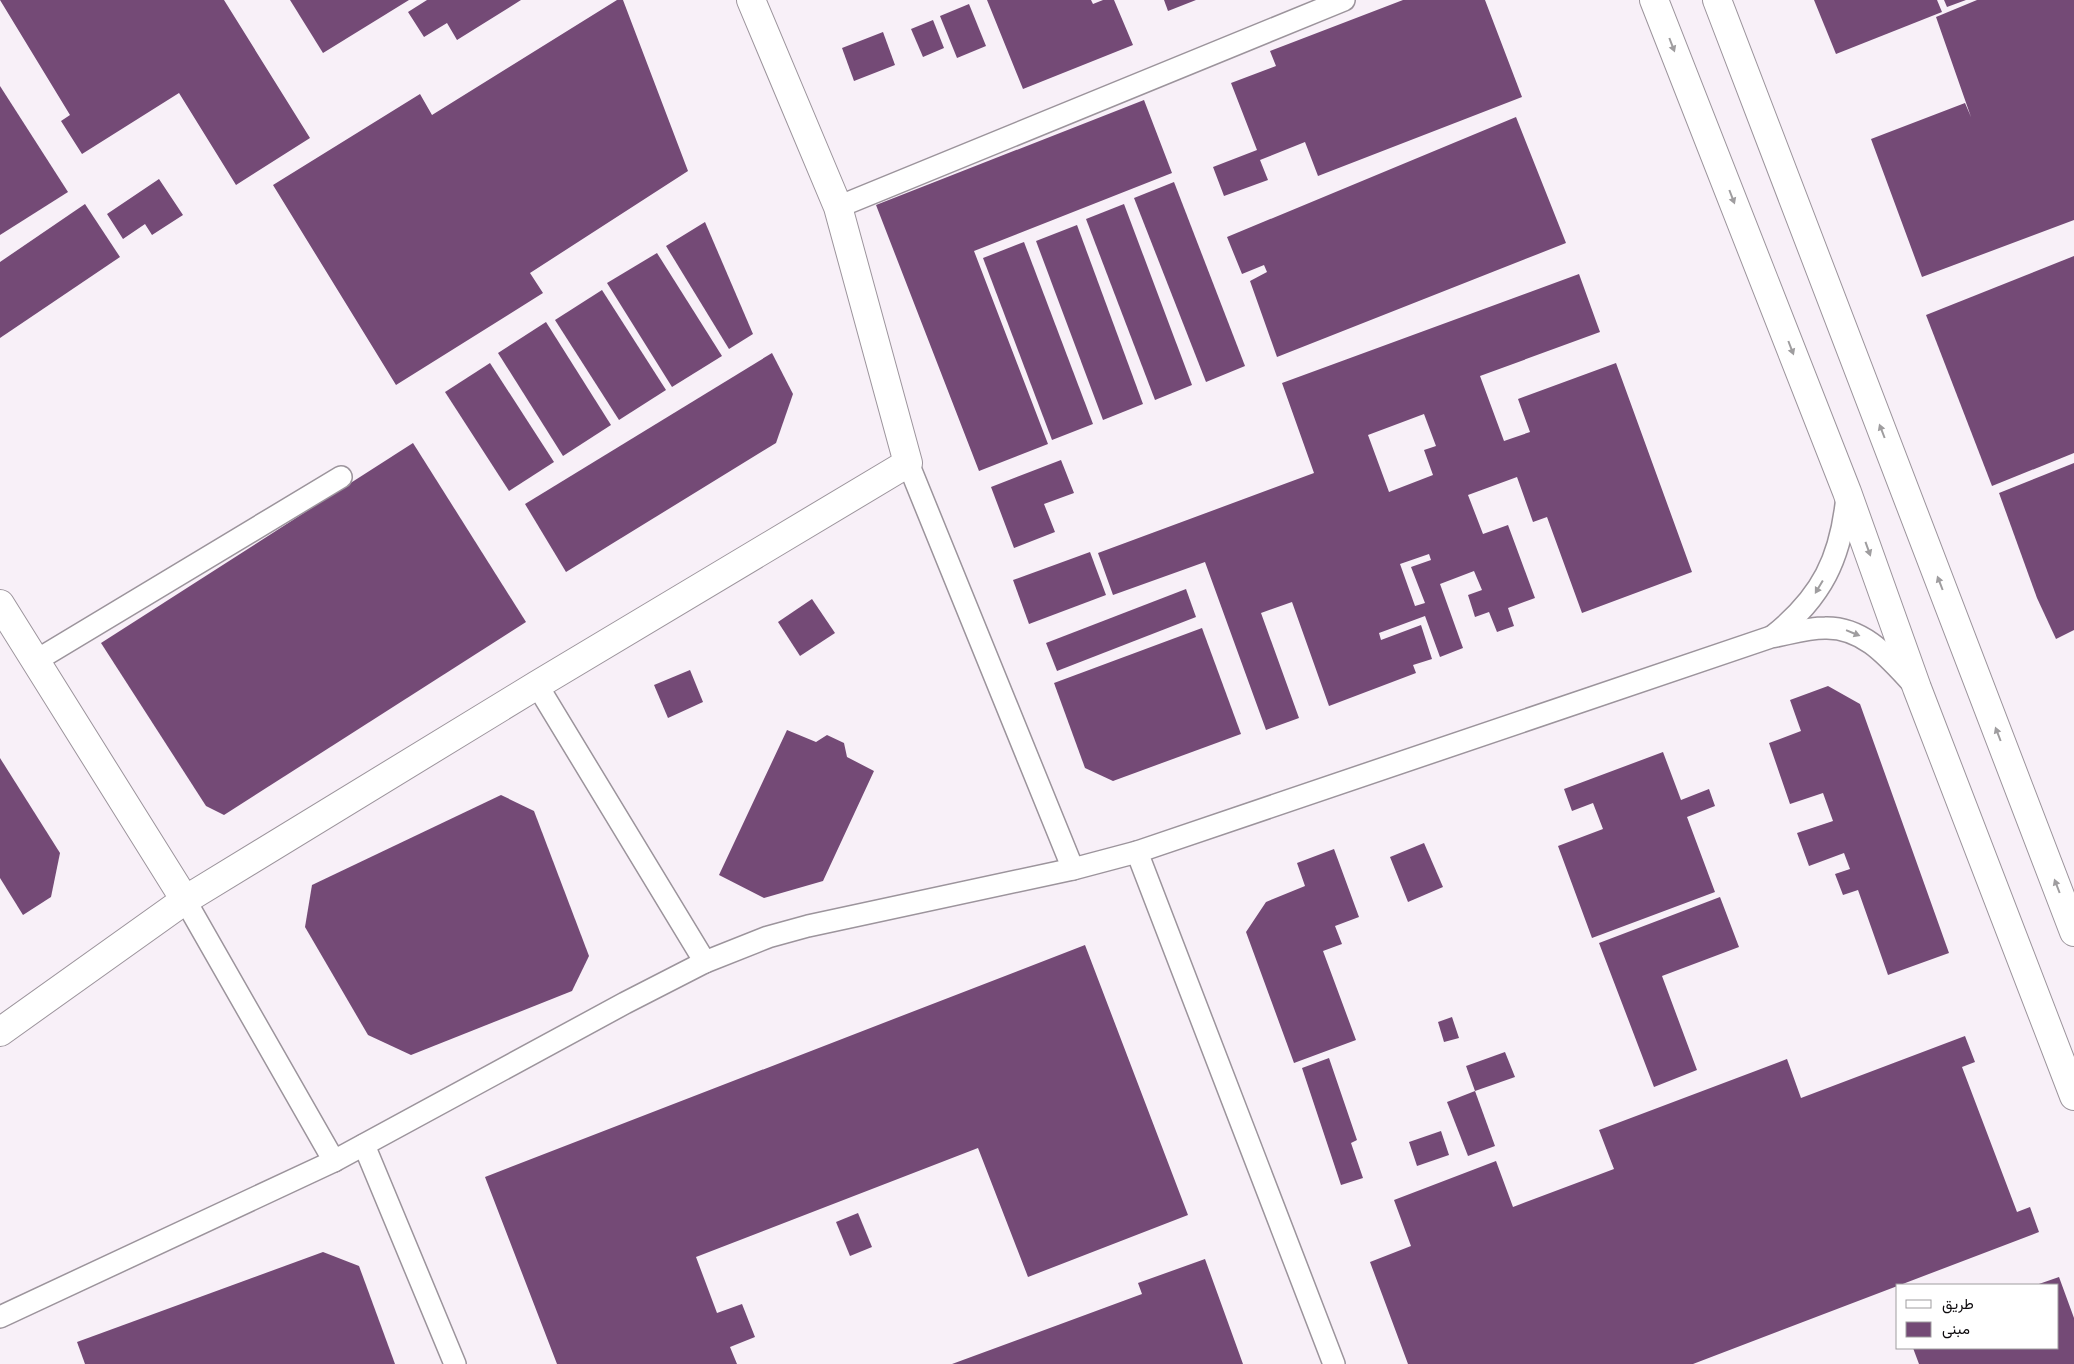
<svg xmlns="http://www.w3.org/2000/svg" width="2074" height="1364" font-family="Figtree,Vazirmatn,sans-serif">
	<rect width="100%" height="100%" fill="#f8f0f8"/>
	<g fill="#744a76" fill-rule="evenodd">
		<path d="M 0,0 L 224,0 L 310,138 L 236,185 L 179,93 L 82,154 L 61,121 L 70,115 Z"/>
		<path d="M 290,0 L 409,0 L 323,53 Z"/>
		<path d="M 427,0 L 521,0 L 457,40 L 447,23 L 424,37 L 408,12 Z"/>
		<path d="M 617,0 L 623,0 L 688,171 L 530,273 L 543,293 L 396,385 L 273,185 L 420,94 L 432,115 Z"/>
		<path d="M 987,0 L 1091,0 L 1093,4 L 1103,0 L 1114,0 L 1133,45 L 1023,89 Z"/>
		<path d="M 1164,0 L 1196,0 L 1168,11 Z"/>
		<path d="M 1403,0 L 1485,0 L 1522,97 L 1318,176 L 1305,142 L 1260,160 L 1268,180 L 1224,196 L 1213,167 L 1257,150 L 1231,83 L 1276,66 L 1270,51 Z"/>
		<path d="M 1814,0 L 1937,0 L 1942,12 L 1836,54 Z"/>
		<path d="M 1944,0 L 1966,0 L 1947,7 Z"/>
		<path d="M 1977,0 L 2074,0 L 2074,220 L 1922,277 L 1871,139 L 1965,103 L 1971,117 L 1936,17 Z"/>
		<path d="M 969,4 L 986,46 L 957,58 L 940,16 Z"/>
		<path d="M 933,20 L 944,48 L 923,57 L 911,29 Z"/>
		<path d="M 883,32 L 895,65 L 854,81 L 842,48 Z"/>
		<path d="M 0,86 L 68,192 L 0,235 Z"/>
		<path d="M 1144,100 L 1172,173 L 974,251 L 1048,444 L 979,471 L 876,205 Z"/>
		<path d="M 1516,117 L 1566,243 L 1277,357 L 1250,281 L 1267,272 L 1264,265 L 1242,274 L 1227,237 Z"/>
		<path d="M 159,179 L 183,215 L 152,235 L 145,224 L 123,239 L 107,214 Z"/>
		<path d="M 1174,182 L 1245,366 L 1206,382 L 1134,198 Z"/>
		<path d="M 85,204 L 120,257 L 0,338 L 0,262 Z"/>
		<path d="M 1124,204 L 1192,385 L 1155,400 L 1086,219 Z"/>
		<path d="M 705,222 L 753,334 L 729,349 L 666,246 Z"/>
		<path d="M 1077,225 L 1143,404 L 1103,420 L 1036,241 Z"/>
		<path d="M 1024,242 L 1093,424 L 1052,440 L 983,258 Z"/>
		<path d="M 657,253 L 722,356 L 672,387 L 607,283 Z"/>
		<path d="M 2074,256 L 2074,453 L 1992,486 L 1926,315 Z"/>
		<path d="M 1579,274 L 1600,332 L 1480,376 L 1504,441 L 1530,432 L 1518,399 L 1616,363 L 1692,572 L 1582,613 L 1547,517 L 1533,522 L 1517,477 L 1468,495 L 1483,534 L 1508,525 L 1535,598 L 1508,608 L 1514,626 L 1497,632 L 1489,612 L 1475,617 L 1468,595 L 1482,590 L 1474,571 L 1440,584 L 1463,648 L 1440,657 L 1425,616 L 1379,633 L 1381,640 L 1421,625 L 1432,659 L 1413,665 L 1416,673 L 1329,706 L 1292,602 L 1261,613 L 1299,718 L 1266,730 L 1205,562 L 1113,595 L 1098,553 L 1314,473 L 1282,383 ZM 1424,414 L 1436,446 L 1424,450 L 1433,475 L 1389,492 L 1368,435 ZM 1429,554 L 1431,560 L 1411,567 L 1425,603 L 1415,606 L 1400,564 Z"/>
		<path d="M 602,290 L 666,390 L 619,420 L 555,320 Z"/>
		<path d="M 546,322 L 611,425 L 563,456 L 498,353 Z"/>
		<path d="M 772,353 L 793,394 L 776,443 L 566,572 L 525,504 Z"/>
		<path d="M 490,363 L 554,462 L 509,491 L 445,392 Z"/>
		<path d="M 413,443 L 526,622 L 224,815 L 206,806 L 101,643 Z"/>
		<path d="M 1061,460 L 1074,493 L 1044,504 L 1055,532 L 1014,548 L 991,487 Z"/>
		<path d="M 2074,463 L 2074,630 L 2056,639 L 2037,598 L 1999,493 Z"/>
		<path d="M 1090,552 L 1106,595 L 1029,624 L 1013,580 Z"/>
		<path d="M 1186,589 L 1196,617 L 1057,671 L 1046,643 Z"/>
		<path d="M 812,599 L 835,633 L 800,656 L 778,622 Z"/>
		<path d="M 1202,628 L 1241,734 L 1113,781 L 1085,768 L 1054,683 Z"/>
		<path d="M 690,670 L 703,702 L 668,718 L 654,685 Z"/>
		<path d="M 1828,686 L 1860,704 L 1949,953 L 1888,975 L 1858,890 L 1843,895 L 1835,874 L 1850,869 L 1844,853 L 1809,866 L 1797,833 L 1833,821 L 1823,793 L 1790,804 L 1769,743 L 1801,731 L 1790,700 Z"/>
		<path d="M 787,730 L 816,742 L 827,735 L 844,743 L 847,757 L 874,771 L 823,881 L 764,898 L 719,875 Z"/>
		<path d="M 1663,752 L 1681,800 L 1709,789 L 1715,806 L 1687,817 L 1715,892 L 1592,938 L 1558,846 L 1603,829 L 1593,803 L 1572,811 L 1564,789 Z"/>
		<path d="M 0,758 L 60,853 L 51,897 L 23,915 L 0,878 Z"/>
		<path d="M 501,795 L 534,811 L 589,956 L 572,991 L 411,1055 L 368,1035 L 305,927 L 312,885 Z"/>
		<path d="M 1424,843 L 1443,887 L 1408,902 L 1390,857 Z"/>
		<path d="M 1334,849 L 1359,917 L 1335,926 L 1342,944 L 1323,951 L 1356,1040 L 1294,1063 L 1246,932 L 1266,902 L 1305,886 L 1297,863 Z"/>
		<path d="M 1720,897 L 1739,947 L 1662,976 L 1697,1070 L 1654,1087 L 1599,943 Z"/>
		<path d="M 1085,945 L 1188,1215 L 1028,1277 L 978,1148 L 696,1257 L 717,1313 L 742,1304 L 755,1337 L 730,1347 L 737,1364 L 557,1364 L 485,1177 Z"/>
		<path d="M 1452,1017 L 1459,1038 L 1444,1042 L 1438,1022 Z"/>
		<path d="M 1965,1036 L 1975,1062 L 1962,1067 L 2017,1212 L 2030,1207 L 2039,1232 L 1693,1364 L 1408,1364 L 1370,1262 L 1411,1246 L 1394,1200 L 1496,1161 L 1513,1207 L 1614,1169 L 1599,1130 L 1787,1059 L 1801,1098 Z"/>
		<path d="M 1505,1052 L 1515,1077 L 1475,1091 L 1466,1066 Z"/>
		<path d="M 1329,1058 L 1357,1140 L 1351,1143 L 1363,1178 L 1341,1185 L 1302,1068 Z"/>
		<path d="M 1475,1091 L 1495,1146 L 1468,1156 L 1447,1102 Z"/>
		<path d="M 1441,1131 L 1449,1155 L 1417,1166 L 1409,1142 Z"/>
		<path d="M 858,1213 L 872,1247 L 850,1256 L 836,1222 Z"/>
		<path d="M 323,1252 L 359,1266 L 395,1364 L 85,1364 L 77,1342 Z"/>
		<path d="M 1205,1259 L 1243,1364 L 952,1364 L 1142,1294 L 1138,1283 Z"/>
		<path d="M 2059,1277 L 2074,1318 L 2074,1364 L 1919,1364 L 1913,1348 L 2058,1348 L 2058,1285 L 2036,1285 Z"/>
	</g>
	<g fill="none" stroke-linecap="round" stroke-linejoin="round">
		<defs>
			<g id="service">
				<path d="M 838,207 L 1344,0"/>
				<path d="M 908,463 L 1073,869"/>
				<path d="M 1773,636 C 1822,597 1841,558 1847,496"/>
				<path d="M 37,660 L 341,477"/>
				<path d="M 537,685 L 705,962"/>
				<path d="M 1137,852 L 1334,1364"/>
				<path d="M 185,900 L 334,1161"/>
				<path d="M 364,1145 L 455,1364"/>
				<path d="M 0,1317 L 334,1161 L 625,1003 L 705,962 L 768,937 L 808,926 L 1073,869 L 1137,852 L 1771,637 C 1788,634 1807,628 1825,628 C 1864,627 1889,658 1914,685"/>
			</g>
			<g id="minor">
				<path d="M 0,604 L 185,900"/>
				<path d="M 0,1032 L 185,900 L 537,685 L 908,463 L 838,207 L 751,0"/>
			</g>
			<g id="secondary">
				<path d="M 1654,0 L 1847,492 L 1917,688 L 2074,1096"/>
				<path d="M 1717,0 L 2074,932"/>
			</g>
		</defs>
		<use href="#service" stroke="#9c949c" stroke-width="24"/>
		<use href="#minor" stroke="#9c949c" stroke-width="30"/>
		<use href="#secondary" stroke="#9c949c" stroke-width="30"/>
		<use href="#service" stroke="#fff" stroke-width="21"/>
		<use href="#minor" stroke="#fff" stroke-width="28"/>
		<use href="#secondary" stroke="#fff" stroke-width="28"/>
	</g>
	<defs><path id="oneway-solid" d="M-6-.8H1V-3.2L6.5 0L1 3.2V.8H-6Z" transform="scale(1.25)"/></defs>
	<g fill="#9f9d9f">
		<use href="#oneway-solid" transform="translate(1672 45) rotate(69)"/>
		<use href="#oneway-solid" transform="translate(1732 197) rotate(69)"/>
		<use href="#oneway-solid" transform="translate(1791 348) rotate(69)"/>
		<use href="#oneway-solid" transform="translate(1882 431) rotate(-111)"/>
		<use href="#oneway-solid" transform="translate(1868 549) rotate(70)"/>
		<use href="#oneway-solid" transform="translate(1940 583) rotate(-111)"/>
		<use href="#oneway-solid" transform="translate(1819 587) rotate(121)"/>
		<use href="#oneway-solid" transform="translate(1853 633) rotate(22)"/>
		<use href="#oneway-solid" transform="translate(1998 734) rotate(-111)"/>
		<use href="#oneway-solid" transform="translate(2057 886) rotate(-111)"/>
	</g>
	<rect x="1896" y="1284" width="162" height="65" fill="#ffffff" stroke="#9f9d9f"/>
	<rect x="1906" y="1300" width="25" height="8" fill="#ffffff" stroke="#9f9d9f"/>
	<text x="1942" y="1309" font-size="15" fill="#0e0b0e">طريق</text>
	<rect x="1906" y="1322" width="25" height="15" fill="#744a76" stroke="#9f9d9f"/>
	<text x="1942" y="1334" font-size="15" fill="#0e0b0e">مبنى</text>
</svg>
